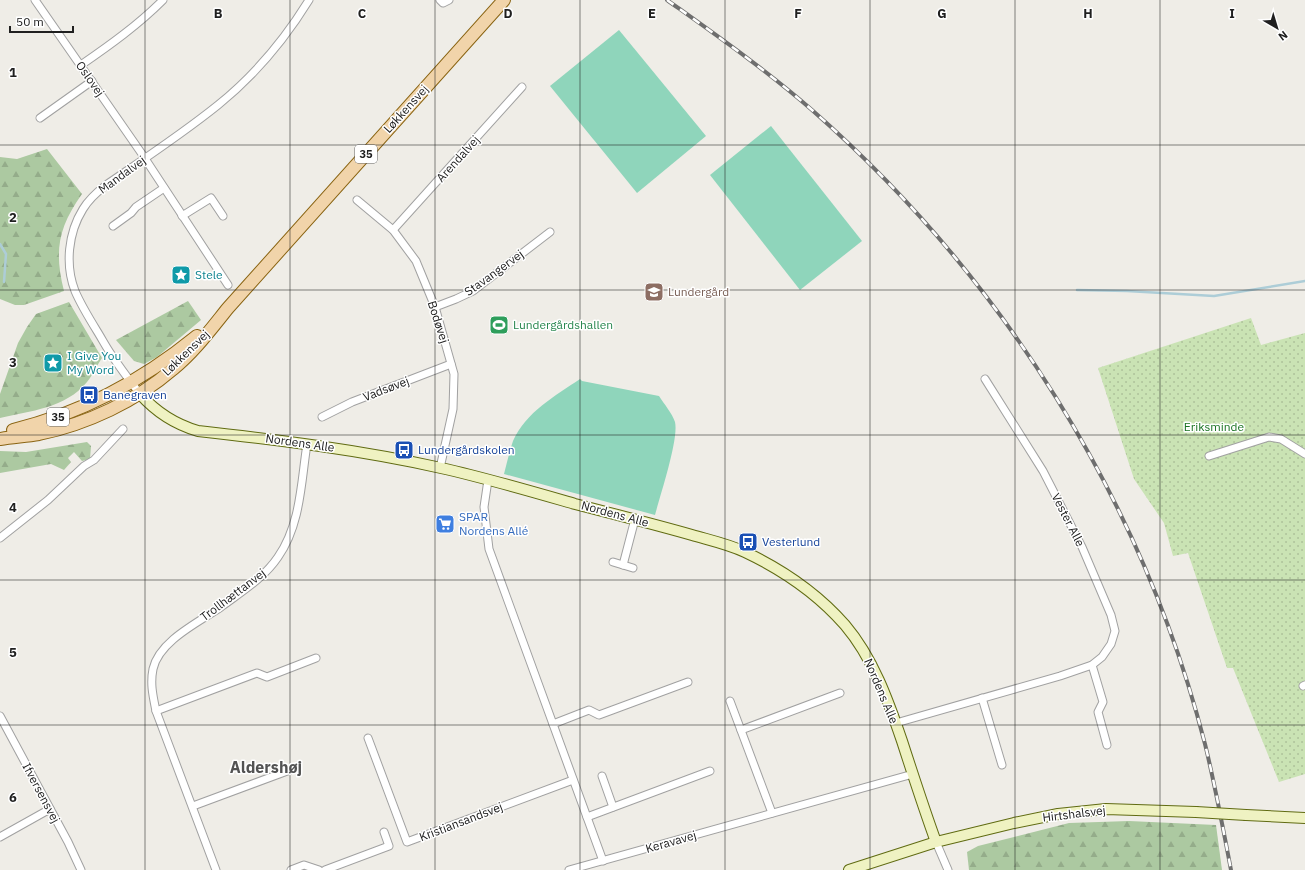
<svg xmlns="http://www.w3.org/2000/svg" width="1305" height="870" font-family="'IBM Plex Sans',sans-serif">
	<defs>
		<pattern id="forest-firs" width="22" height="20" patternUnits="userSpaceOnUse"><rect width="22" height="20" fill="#acc9a1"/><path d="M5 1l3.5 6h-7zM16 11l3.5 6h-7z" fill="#94ac8a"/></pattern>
		<pattern id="garden-dots" width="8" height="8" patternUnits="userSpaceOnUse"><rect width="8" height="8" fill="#cae3b4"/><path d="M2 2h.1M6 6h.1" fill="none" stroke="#adc29a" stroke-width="1.8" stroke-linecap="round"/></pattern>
	</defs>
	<rect width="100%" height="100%" fill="#efede7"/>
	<g fill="url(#forest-firs)">
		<path d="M 47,149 L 82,194 C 58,228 54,251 64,291 L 24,305 L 15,305 L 0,299 L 0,157 L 17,159 Z"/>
		<path d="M 188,301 L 201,320 L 157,357 L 144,364 L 134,361 L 116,340 Z"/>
		<path d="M 69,302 L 102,358 C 97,365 93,375 87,382 C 66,408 30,411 0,418 L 0,394 L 18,343 L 27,327 L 36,314 Z"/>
		<path d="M 87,442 L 91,446 L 90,459 L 82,461 L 74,452 L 68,458 L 71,462 L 64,470 L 51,464 L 0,473 L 0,451 L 26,452 Z"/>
		<path d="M 1129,821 L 1216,825 L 1222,870 L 969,870 L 967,852 L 978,846 L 1069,823 Z"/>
	</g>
	<path fill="url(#garden-dots)" d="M 1251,318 L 1261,345 L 1305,333 L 1305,774 L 1279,782 L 1233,668 L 1227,668 L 1188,553 L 1173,556 L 1164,523 L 1134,479 L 1098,368 Z"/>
	<g fill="#8fd5bb">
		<path d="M 619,30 L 706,136 L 637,193 L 550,86 Z"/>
		<path d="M 771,126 L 862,241 L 800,290 L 710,175 Z"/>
		<path d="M 580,379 L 582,381 L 659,396 C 664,404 672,413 675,422 C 679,439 660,496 655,515 L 504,474 C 507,463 509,452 513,441 C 526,412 555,396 580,379 Z"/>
	</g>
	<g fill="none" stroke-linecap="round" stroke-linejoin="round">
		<g stroke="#adcdd7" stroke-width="2.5">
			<path d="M 0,244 L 6,254 L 4,282"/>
			<path d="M 1077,290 L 1127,291 L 1214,296 L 1305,281"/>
		</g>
		<defs>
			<g id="street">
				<path d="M 35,0 L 142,154 L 228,285"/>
				<path d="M 440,0 L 443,3 L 449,0"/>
				<path d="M 81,65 C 110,45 138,25 163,0"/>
				<path d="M 40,118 L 92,81"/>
				<path d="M 357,200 L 393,230 L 416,261 L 435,307 L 454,374 L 453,409 L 440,468"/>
				<path d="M 182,216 L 211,198 L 223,216"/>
				<path d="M 113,226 L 131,213 L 136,207 L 164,188"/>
				<path d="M 393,230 L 522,87"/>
				<path d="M 435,307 L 456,299 L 473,291 L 550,232"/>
				<path d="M 140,394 C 130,381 120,368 111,354 C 106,347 102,339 97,331 C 89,318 81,305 75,291 C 65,265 68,233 83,209 C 89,199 97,192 106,185 C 144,159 182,134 218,105 C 254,76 285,39 309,0"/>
				<path d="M 322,417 L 352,402 L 451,364"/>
				<path d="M 1209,456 L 1269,437 L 1281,439 L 1305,454"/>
				<path d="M 488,480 L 484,507 L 489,549 L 603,861"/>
				<path d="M 0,538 L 48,500 L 84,466 L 94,460 L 123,429"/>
				<path d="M 613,562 L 633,568"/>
				<path d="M 623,565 L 635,519"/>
				<path d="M 1092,665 L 1103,702 L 1098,712 L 1107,745"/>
				<path d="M 1303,686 L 1305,685"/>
				<path d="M 982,698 L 1002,765"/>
				<path d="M 730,701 L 772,813"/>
				<path d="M 156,711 L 257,673 L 267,677 L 316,658"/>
				<path d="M 0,716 L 68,842 L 81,870"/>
				<path d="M 896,723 L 1060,676 L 1092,665 L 1102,657 L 1111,644 L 1115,631 L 1111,615 L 1082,547 L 1043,471 L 985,379"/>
				<path d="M 553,724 L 589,710 L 599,715 L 688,682"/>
				<path d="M 741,730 L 840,693"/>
				<path d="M 368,738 L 407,842 L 573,780"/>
				<path d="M 602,776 L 613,807"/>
				<path d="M 193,806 L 290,770"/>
				<path d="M 587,817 L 710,771"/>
				<path d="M 0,837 L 50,809"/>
				<path d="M 936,842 L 948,870"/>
				<path d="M 216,870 L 156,711 C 153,696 150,684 153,669 C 159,641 199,622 221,607 C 241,592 264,578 278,557 C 301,524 301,482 307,444"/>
				<path d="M 291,870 L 304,865 L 319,870"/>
				<path d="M 325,870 L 389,846 L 384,832"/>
				<path d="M 569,870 L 913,774"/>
			</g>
			<g id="secondary">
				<path d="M 140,394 C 156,412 174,424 198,431 C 279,440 361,450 441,468 C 486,478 530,491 575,504 C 614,514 653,524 692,535 C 709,540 728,544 745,552 C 783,570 817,593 845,625 C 873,658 888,700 902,741 C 913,775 924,809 936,842"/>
				<path d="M 1246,815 L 1305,818"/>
				<path d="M 849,870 L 936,842 L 1014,823 L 1058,814 L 1106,809 L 1196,812"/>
			</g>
			<g id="primary">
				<path d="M 13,430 C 83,413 142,381 197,336"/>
				<path d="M 0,439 C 13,437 26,436 39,434 C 87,424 136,401 173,369 C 194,352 211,329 228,308 L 504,0"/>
			</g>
		</defs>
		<use href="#street" stroke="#a1a1a1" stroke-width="9"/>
		<use href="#secondary" stroke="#606b12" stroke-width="12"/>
		<use href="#primary" stroke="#8a6412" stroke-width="14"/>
		<use href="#street" stroke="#fff" stroke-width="7"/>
		<use href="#secondary" stroke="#eff2c2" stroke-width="10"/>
		<use href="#primary" stroke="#f1d4aa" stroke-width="12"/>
		<defs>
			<path id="rail" d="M 667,0 C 716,35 766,70 812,110 C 1002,277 1142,499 1205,744 C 1215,785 1223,828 1231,870"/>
		</defs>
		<use href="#rail" stroke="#6e6e6e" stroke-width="4"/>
		<use href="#rail" stroke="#fff" stroke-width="2.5" stroke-dasharray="8" stroke-linecap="butt"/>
		<defs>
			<path id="secondary-bridge" d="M 1196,812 L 1246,815"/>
		</defs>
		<use href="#secondary-bridge" stroke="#606b12" stroke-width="12" stroke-linecap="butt"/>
		<use href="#secondary-bridge" stroke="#eff2c2" stroke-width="10"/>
	</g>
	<path fill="none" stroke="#202020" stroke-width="1" stroke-opacity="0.55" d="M 145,0 L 145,870M 290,0 L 290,870M 435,0 L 435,870M 580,0 L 580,870M 725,0 L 725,870M 870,0 L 870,870M 1015,0 L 1015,870M 1160,0 L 1160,870M 0,145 L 1305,145M 0,290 L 1305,290M 0,435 L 1305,435M 0,580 L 1305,580M 0,725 L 1305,725"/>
	<defs>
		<symbol id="sight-square" viewBox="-11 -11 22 22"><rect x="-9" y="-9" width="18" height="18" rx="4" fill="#0f9aa8" stroke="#fff"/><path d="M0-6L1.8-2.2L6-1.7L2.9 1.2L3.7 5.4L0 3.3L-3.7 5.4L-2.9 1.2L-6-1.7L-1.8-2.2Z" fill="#fff"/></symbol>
		<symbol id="school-square" viewBox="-11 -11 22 22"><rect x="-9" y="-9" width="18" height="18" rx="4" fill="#8d6e63" stroke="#fff"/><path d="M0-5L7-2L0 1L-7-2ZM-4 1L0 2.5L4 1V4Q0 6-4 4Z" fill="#fff"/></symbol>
		<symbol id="stadium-square" viewBox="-11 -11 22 22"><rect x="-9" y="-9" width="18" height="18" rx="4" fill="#2e9e5b" stroke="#fff"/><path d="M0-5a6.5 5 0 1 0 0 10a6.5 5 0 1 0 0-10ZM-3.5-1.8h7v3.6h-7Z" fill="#fff"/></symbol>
		<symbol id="bus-square" viewBox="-11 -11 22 22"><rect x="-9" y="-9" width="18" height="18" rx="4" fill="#1a4fb4" stroke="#fff"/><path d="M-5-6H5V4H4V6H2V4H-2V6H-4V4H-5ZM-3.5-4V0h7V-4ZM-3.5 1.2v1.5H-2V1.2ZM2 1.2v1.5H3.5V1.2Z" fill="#fff"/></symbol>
		<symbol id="supermarket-square" viewBox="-11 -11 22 22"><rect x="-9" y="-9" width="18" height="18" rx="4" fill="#3f7fe0" stroke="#fff"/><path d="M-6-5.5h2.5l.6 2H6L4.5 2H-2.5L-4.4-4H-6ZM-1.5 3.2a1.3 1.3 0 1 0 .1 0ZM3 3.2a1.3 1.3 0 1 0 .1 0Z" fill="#fff"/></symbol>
	</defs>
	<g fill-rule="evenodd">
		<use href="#sight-square" x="170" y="264" width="22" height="22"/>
		<use href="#school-square" x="643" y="281" width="22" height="22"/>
		<use href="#stadium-square" x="488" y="314" width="22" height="22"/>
		<use href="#sight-square" x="42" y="352" width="22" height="22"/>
		<use href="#bus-square" x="78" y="384" width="22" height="22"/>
		<use href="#bus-square" x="393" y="439" width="22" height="22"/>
		<use href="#supermarket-square" x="434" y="513" width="22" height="22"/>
		<use href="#bus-square" x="737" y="531" width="22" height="22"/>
	</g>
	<g text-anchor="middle" stroke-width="3" stroke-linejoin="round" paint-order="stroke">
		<g fill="#fff" stroke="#636363" stroke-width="1">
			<rect x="355" y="145" width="22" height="18" rx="3"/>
			<rect x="47" y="408" width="22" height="18" rx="3"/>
		</g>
		<g font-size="11" font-weight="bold" fill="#202020">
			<text x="366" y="158">35</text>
			<text x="58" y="421">35</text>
		</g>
		<g font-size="12" fill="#202020" stroke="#fff">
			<text transform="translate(90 79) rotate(55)" y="4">Oslovej</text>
			<text transform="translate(406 109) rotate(-48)" y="4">Løkkensvej</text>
			<text transform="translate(458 159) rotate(-48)" y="4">Arendalvej</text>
			<text transform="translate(122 175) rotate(-36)" y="4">Mandalvej</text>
			<text transform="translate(494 273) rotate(-36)" y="4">Stavangervej</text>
			<text transform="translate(438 322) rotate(72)" y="4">Bodøvej</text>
			<text transform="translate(186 353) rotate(-44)" y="4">Løkkensvej</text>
			<text transform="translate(386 389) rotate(-21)" y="4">Vadsøvej</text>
			<text transform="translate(300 443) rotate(8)" y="4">Nordens Alle</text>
			<text transform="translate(615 514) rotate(15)" y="4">Nordens Alle</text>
			<text transform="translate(1068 520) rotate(63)" y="4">Vester Alle</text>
			<text transform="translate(233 595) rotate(-37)" y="4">Trollhættanvej</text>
			<text transform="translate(881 691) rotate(67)" y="4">Nordens Alle</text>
			<text transform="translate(41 793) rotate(62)" y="4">Ifversensvej</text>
			<text transform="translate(1074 814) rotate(-7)" y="4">Hirtshalsvej</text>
			<text transform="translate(461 822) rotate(-21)" y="4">Kristiansandsvej</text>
			<text transform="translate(671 842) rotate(-16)" y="4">Keravavej</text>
		</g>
		<g font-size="12" fill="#0d838f" stroke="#fff" text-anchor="start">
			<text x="195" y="279">Stele</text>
			<text x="67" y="360">I Give You<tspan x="67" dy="14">My Word</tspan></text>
		</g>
		<g font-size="12" fill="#785e54" stroke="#fff" text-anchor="start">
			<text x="668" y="296">Lundergård</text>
		</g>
		<g font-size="12" fill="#27864d" stroke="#fff" text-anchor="start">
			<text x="513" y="329">Lundergårdshallen</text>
		</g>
		<g font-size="12" fill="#164399" stroke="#fff" text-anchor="start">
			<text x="103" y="399">Banegraven</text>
			<text x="418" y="454">Lundergårdskolen</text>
			<text x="762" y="546">Vesterlund</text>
		</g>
		<g font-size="12" fill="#197222" stroke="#fff">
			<text x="1214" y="431">Eriksminde</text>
		</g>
		<g font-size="12" fill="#366cbe" stroke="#fff" text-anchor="start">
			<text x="459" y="521">SPAR<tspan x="459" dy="14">Nordens Allé</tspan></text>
		</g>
		<g font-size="16" font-weight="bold" fill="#535353" stroke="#fff">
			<text x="266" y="773">Aldershøj</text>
		</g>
	</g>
	<g font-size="13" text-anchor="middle" font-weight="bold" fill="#202020" stroke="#fff" stroke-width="3" stroke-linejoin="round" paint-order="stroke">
		<text x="218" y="18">B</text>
		<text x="362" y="18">C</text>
		<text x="508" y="18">D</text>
		<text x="652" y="18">E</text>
		<text x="798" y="18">F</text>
		<text x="942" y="18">G</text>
		<text x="1088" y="18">H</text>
		<text x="1232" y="18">I</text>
		<text x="13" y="77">1</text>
		<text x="13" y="222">2</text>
		<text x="13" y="367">3</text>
		<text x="13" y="512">4</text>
		<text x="13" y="657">5</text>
		<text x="13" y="802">6</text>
	</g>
	<g transform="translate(1277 28) rotate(142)" stroke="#ffffff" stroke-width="3" paint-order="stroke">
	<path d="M0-3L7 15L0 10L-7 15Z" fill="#202020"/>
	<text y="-6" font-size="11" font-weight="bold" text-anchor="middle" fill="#202020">N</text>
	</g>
	<path d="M10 26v6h63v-6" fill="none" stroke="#202020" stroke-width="2"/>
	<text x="16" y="26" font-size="12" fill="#202020" stroke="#ffffff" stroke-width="3" paint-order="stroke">50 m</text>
</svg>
